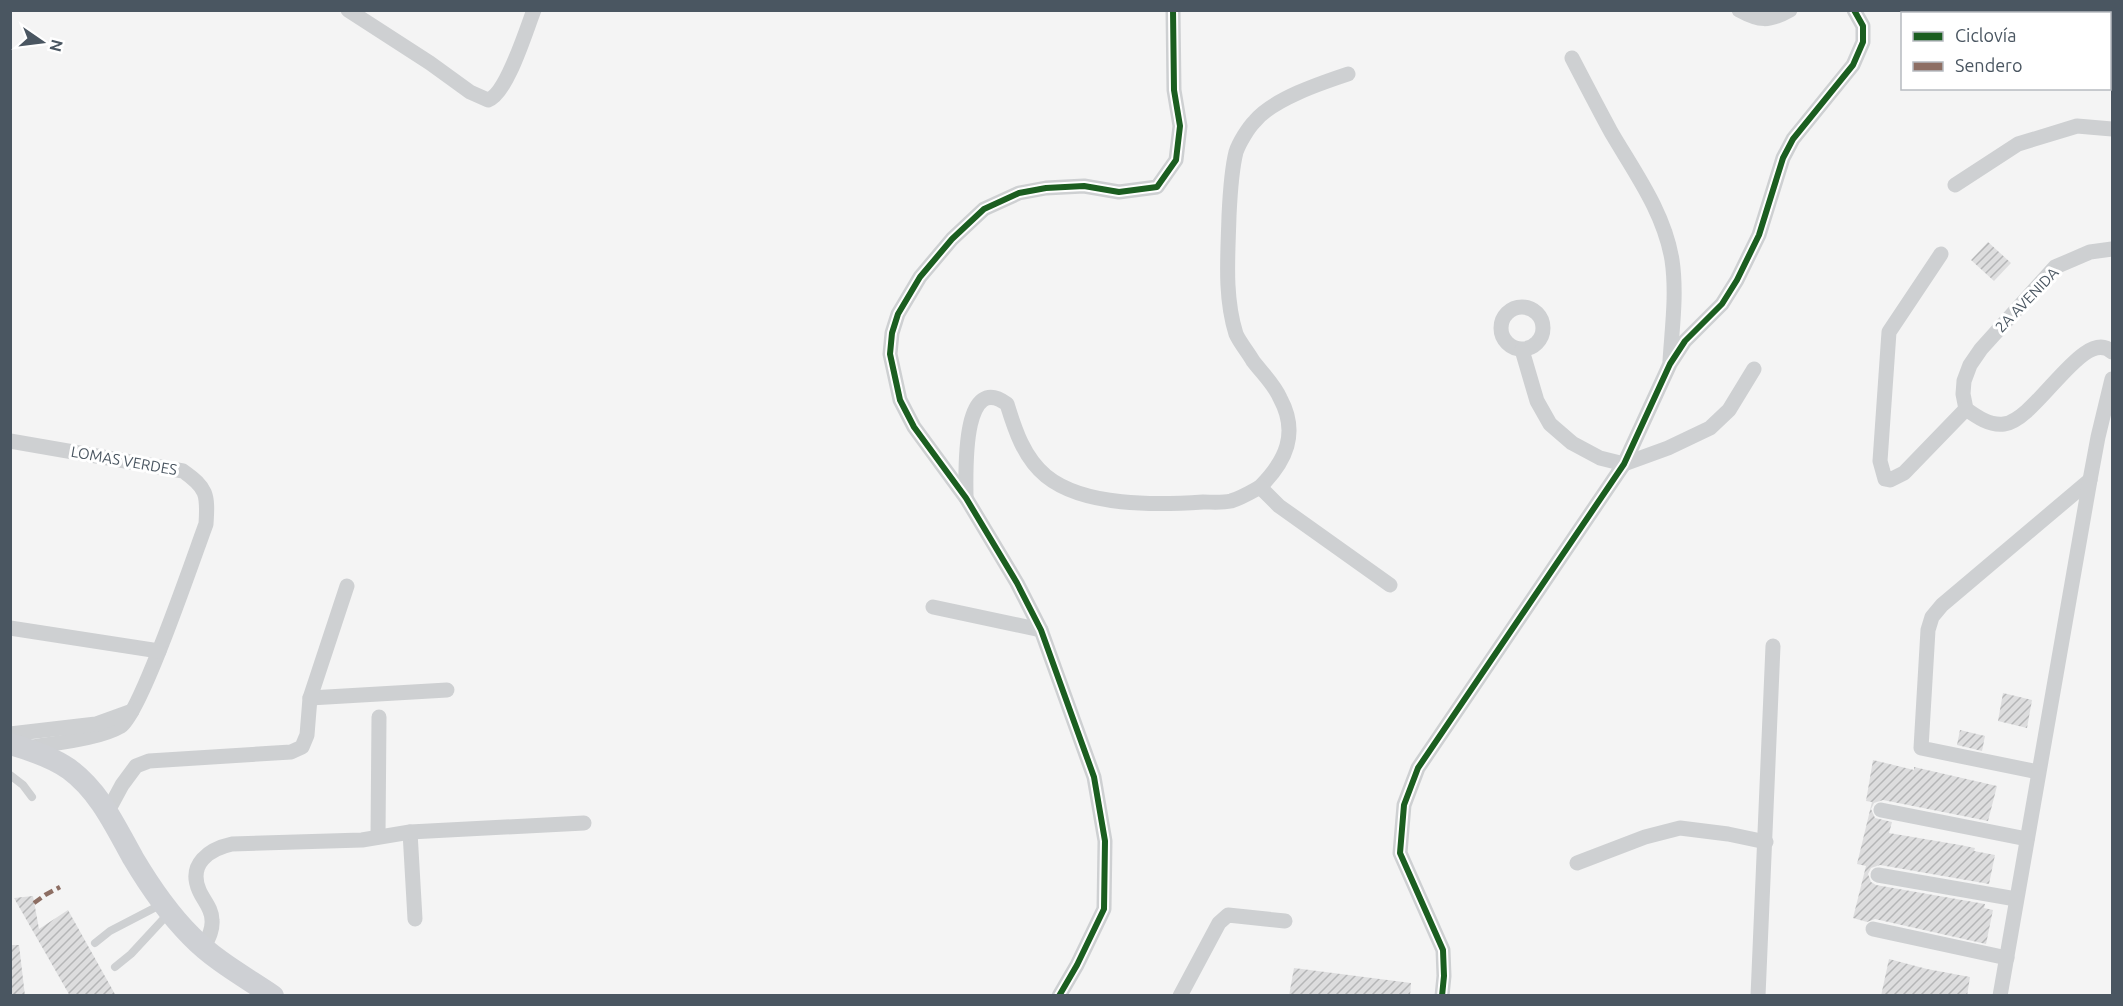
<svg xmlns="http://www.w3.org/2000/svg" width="2123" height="1006" font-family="Ubuntu,sans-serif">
	<defs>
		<pattern id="building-hatch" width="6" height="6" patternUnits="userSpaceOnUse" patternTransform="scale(1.5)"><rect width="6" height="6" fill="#ddddde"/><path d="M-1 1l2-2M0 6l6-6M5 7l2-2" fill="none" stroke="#b5b6b7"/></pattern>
	</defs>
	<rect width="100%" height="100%" fill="#f4f4f4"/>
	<g fill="url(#building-hatch)">
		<path d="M 1988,242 L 2011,263 L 1994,281 L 1971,260 Z"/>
		<path d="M 2003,693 L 2032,700 L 2027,728 L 1998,721 Z"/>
		<path d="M 1960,730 L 1985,736 L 1982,751 L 1957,745 Z"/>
		<path d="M 1873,760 L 1914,770 L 1914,767 L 1997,786 L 1988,821 L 1883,800 L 1874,803 L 1871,809 L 1875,818 L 1892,822 L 1889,833 L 1960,845 L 1975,848 L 1974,851 L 1995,855 L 1989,884 L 1880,865 L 1871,868 L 1868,874 L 1871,882 L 1876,885 L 1985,904 L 1984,908 L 1993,910 L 1986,944 L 1875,919 L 1867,922 L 1853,918 L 1866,866 L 1857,864 L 1872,802 L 1866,801 Z"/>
		<path d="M 33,896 L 39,929 L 68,910 L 116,996 L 70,996 L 14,898 Z"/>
		<path d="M 10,945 L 19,945 L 25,996 L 10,996 Z"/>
		<path d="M 1889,959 L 1927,969 L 1970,977 L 1967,996 L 1881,996 Z"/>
		<path d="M 1294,968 L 1411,983 L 1410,996 L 1289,996 Z"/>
	</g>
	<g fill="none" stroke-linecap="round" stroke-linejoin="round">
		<g stroke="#ced0d2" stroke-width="8">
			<path d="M 10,775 L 23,785 L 32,797"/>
			<path d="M 95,943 L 110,931 L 162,904"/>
			<path d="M 115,967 L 131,954 L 169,913"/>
		</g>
		<g stroke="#ced0d2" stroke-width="15">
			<path d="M 348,10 L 430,63 L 470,92 L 488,100 C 507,94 526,30 534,10"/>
			<path d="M 1739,10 C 1759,21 1769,22 1790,10"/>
			<path d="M 2032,14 L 2044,10"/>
			<path d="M 1572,58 C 1585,83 1598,108 1611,132 C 1635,173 1664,212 1672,260 C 1677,294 1672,328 1670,361"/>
			<path d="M 1955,185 L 2018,144 L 2077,126 L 2112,129"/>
			<path d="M 2112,249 L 2090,252 L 2055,267 L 1981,349 L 1970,365 L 1964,381 L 1963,394 L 1966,409 C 1977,417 1990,426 2004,424 C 2037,420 2084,325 2112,352"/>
			<path d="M 1941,254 L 1889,332 L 1880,461 L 1885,479 L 1890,480 L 1904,473 L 1966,409"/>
			<circle cx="1522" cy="328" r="21"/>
			<path d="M 1522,350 L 1537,401 L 1550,424 L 1572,443 L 1600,458 L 1624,464 L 1668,448 L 1710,428 L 1729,410 L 1754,369"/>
			<path d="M 10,441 L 183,471 C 207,488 208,494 206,524 C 194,556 141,713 121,726 C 99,739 54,743 28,748"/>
			<path d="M 1260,487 C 1286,461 1299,433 1280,398 C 1274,384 1262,373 1253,361 C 1248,352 1240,343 1236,334 C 1224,296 1228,255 1229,216 C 1230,195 1231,172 1236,152 C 1239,143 1248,128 1255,121 C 1273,99 1321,83 1348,74"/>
			<path d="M 966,498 C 966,476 961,370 1007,404 C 1015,430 1024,458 1046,476 C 1084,507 1157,505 1203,502 C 1212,502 1222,503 1231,501 C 1241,498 1251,492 1260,487 L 1279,506 L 1390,585"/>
			<path d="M 933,607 L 1041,630"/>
			<path d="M 10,628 L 159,651"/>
			<path d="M 310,698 L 447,690"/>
			<path d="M 10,734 L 96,724 L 132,711"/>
			<path d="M 2038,772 L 1921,748 L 1928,630 L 1932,617 L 1942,605 L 2090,480"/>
			<path d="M 1881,810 L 2027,839"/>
			<path d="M 108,811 L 122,785 L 136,766 L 149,761 L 291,752 L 302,747 L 307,735 L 310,698 L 347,586"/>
			<path d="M 410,832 L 415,919"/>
			<path d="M 378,837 L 379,717"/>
			<path d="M 1577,863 L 1645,837 L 1680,828 L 1728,834 L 1766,842"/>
			<path d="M 1878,875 L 2016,899"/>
			<path d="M 1873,929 L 2007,958"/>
			<path d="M 204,947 C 208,939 213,930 212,920 C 212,908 203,900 199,890 C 188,864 209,849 232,844 L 362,840 L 410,832 L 584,823"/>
			<path d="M 1059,996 L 1077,965 L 1104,909 L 1105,841 L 1094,777 L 1041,630 L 1017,583 L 966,498 L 914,427 L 900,400 L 890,354 L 892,333 L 898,314 L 920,277 L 952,239 L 984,209 L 1019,193 L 1046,188 L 1084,186 L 1119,192 L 1157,187 L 1176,160 L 1180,126 L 1174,90 L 1173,10"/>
			<path d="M 1180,996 L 1219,923 L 1228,915 L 1285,921"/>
			<path d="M 1442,996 L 1444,976 L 1443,950 L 1400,853 L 1404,805 L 1418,768 L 1624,464 L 1670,364 L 1685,341 L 1722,304 L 1737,280 L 1759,235 L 1783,158 L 1793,139 L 1853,65 L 1863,42 L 1863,26 L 1854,10"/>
			<path d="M 1758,996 L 1773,646"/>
			<path d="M 2000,996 L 2090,480 L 2098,437 L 2112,379"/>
		</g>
		<path stroke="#ced0d4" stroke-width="22" d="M 10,744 C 31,750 52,757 69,769 C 100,792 115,826 133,858 C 149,885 169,914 191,936 C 214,960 245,977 273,996"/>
		<path stroke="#8d6e63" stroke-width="4.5" stroke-dasharray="9 4.5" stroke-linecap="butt" d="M 34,903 L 45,895 L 60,887"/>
		<defs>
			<g id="cycleway">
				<path d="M 1059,996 L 1077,965 L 1104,909 L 1105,841 L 1094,777 L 1041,630 L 1017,583 L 966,498 L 914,427 L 900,400 L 890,354 L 892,333 L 898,314 L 920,277 L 952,239 L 984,209 L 1019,193 L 1046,188 L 1084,186 L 1119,192 L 1157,187 L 1176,160 L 1180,126 L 1174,90 L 1173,10"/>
				<path d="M 1442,996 L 1444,976 L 1443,950 L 1400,853 L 1404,805 L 1418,768 L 1624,464 L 1670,364 L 1685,341 L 1722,304 L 1737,280 L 1759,235 L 1783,158 L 1793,139 L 1853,65 L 1863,42 L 1863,26 L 1854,10"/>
			</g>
		</defs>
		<use href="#cycleway" stroke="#fff" stroke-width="10"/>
		<use href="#cycleway" stroke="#1b5e20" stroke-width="6"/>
	</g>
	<g text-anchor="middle" stroke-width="6" stroke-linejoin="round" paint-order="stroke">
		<g font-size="15" fill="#4a5661" stroke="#fff">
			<text transform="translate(2027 300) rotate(-46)" y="5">2A AVENIDA</text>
			<text transform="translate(124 461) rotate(10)" y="5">LOMAS VERDES</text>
		</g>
	</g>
	<rect width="2123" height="1006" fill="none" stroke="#4a5661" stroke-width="24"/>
	<rect x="1901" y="12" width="210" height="78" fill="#ffffff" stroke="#b7bbc0" stroke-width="1.5"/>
	<rect x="1913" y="32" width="30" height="9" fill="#1b5e20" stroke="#b7bbc0" stroke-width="1.5"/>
	<text x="1955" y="42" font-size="18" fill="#4a5661">Ciclovía</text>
	<rect x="1913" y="62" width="30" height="9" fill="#8d6e63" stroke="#b7bbc0" stroke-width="1.5"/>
	<text x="1955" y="72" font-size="18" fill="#4a5661">Sendero</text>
	<g transform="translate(42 42) rotate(104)" stroke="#ffffff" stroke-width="4.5" paint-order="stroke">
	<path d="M0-4.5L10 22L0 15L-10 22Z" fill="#4a5661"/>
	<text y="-9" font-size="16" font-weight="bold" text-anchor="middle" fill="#4a5661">N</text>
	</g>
</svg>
